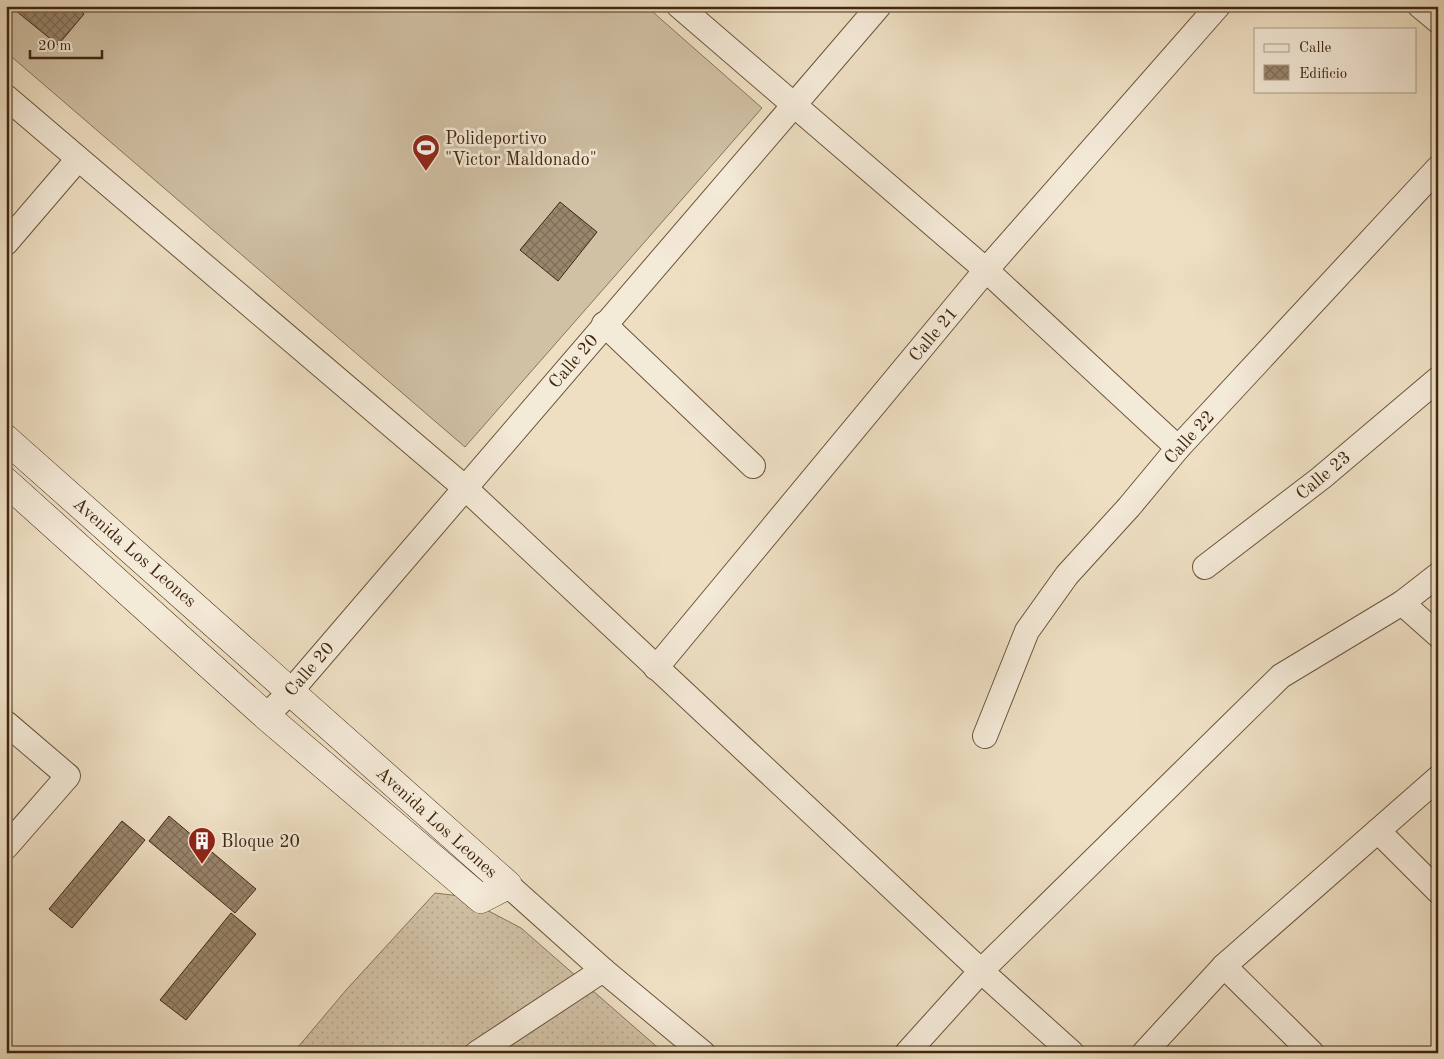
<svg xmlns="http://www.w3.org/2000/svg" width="1444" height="1059" font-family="'Old Standard TT',serif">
	<defs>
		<pattern id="grass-dots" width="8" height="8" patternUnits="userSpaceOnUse" patternTransform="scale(1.25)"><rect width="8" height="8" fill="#d0c0a4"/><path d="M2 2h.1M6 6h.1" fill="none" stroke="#b4a58c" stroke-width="1.8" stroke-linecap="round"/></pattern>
		<pattern id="building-cross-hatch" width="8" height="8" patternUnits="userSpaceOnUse" patternTransform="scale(1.25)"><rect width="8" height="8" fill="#9a866d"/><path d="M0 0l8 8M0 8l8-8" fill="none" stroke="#7f6d58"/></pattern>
	</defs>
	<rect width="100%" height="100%" fill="#eedfc3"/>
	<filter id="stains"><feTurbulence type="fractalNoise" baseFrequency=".004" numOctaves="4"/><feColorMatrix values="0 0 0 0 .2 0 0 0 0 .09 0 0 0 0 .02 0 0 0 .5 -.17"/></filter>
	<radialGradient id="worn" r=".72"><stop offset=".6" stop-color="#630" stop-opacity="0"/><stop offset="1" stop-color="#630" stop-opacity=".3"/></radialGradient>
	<path fill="url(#grass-dots)" stroke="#88735a" d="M 435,893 L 460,896 L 521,928 L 664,1053 L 293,1053 L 347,989 Z"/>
	<path fill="#d0c0a4" stroke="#88735a" d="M 6,6 L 646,6 L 762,108 L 465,447 L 6,52 Z"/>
	<g fill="url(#building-cross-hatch)" stroke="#40260f">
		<path d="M 10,6 L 74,6 L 84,14 L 58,45 Z"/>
		<path d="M 560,202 L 597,232 L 558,281 L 520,250 Z"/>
		<path d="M 169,816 L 256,889 L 235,913 L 149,841 Z"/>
		<path d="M 122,821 L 145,840 L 72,928 L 49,909 Z"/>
		<path d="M 231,913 L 256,934 L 186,1020 L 160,1000 Z"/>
	</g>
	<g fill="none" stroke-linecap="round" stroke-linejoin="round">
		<defs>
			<g id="street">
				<path d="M 679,6 L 986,270 L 1178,448"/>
				<path d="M 1420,6 L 1438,21"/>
				<path d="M 6,97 L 464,487 L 981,971 L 1072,1053"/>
				<path d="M 6,243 L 78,159"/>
				<path d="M 604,324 L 753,466"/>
				<path d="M 1205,567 L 1321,478 L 1438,379"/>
				<path d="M 1402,603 L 1438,635"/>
				<path d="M 656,668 L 986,270 L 1218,6"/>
				<path d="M 266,716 L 291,691 L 879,6"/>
				<path d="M 6,723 L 68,776 L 6,847"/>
				<path d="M 985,736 L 1027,631 L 1067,575 L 1129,507 L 1178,448 L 1438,168"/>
				<path d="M 1378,831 L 1438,891"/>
				<path d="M 508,885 L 603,970 L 703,1053"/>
				<path d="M 1224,966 L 1312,1053"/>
				<path d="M 477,1053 L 603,970"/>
				<path d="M 907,1053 L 981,971 L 1281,676 L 1402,603 L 1438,575"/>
				<path d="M 1144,1053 L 1224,966 L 1438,778"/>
			</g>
			<path id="secondary" d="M 6,439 L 508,885 L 481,899 L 266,716 L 6,482"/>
		</defs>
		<use href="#street" stroke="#6c543c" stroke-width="26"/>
		<use href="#secondary" stroke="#40260f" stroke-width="29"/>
		<use href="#street" stroke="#f4ead8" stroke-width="24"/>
		<use href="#secondary" stroke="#f4ead8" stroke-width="28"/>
	</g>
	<defs>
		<symbol id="stadium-pin" viewBox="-11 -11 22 30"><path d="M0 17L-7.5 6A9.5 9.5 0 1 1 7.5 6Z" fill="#8f2418" stroke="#f4ead8"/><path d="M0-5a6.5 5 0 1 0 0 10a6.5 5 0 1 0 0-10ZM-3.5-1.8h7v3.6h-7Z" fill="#fff"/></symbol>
		<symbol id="building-pin" viewBox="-11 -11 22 30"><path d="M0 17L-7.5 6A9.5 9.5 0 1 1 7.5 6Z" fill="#8f2418" stroke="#f4ead8"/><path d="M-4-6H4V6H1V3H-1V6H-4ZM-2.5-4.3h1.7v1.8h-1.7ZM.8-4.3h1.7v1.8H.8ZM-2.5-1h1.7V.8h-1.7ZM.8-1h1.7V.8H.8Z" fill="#fff"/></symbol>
	</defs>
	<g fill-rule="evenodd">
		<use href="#stadium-pin" x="410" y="132" width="32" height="43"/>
		<use href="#building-pin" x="186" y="825" width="32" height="43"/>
	</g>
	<g text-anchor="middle" stroke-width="5" stroke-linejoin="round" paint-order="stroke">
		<g font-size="18" fill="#40260f" stroke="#f4ead8" text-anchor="start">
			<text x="445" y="144">Polideportivo<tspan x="445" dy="21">"Victor Maldonado"</tspan></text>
			<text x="221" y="847">Bloque 20</text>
		</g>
		<g font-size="18" fill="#40260f" stroke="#f4ead8">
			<text transform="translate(933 334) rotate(-50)" y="6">Calle 21</text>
			<text transform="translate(573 361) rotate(-49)" y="6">Calle 20</text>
			<text transform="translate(1189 437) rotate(-48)" y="6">Calle 22</text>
			<text transform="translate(1323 475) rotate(-40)" y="6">Calle 23</text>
			<text transform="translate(135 552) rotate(41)" y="6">Avenida Los Leones</text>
			<text transform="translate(309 669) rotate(-49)" y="6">Calle 20</text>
			<text transform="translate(437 822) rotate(42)" y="6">Avenida Los Leones</text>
		</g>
	</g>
	<rect width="1444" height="1059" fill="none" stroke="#eedfc3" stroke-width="25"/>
	<rect x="8" y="8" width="1429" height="1044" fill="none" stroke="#40260f" stroke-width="2.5"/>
	<rect x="12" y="12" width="1419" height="1034" fill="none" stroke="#40260f"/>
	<rect x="1254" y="28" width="162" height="65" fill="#f4ead8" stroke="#ac9c88"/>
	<rect x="1264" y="44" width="25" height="8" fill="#f4ead8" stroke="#ac9c88"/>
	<text x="1299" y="52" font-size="15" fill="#40260f">Calle</text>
	<rect x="1264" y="65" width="25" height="15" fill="url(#building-cross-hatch)" stroke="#ac9c88"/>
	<text x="1299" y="78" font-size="15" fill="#40260f">Edificio</text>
	<path d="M30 50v8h72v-8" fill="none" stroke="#40260f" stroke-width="2.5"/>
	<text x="38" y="50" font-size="15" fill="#40260f" stroke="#f4ead8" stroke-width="4" paint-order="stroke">20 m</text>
	<rect width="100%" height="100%" filter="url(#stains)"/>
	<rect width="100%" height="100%" fill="url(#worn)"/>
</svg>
